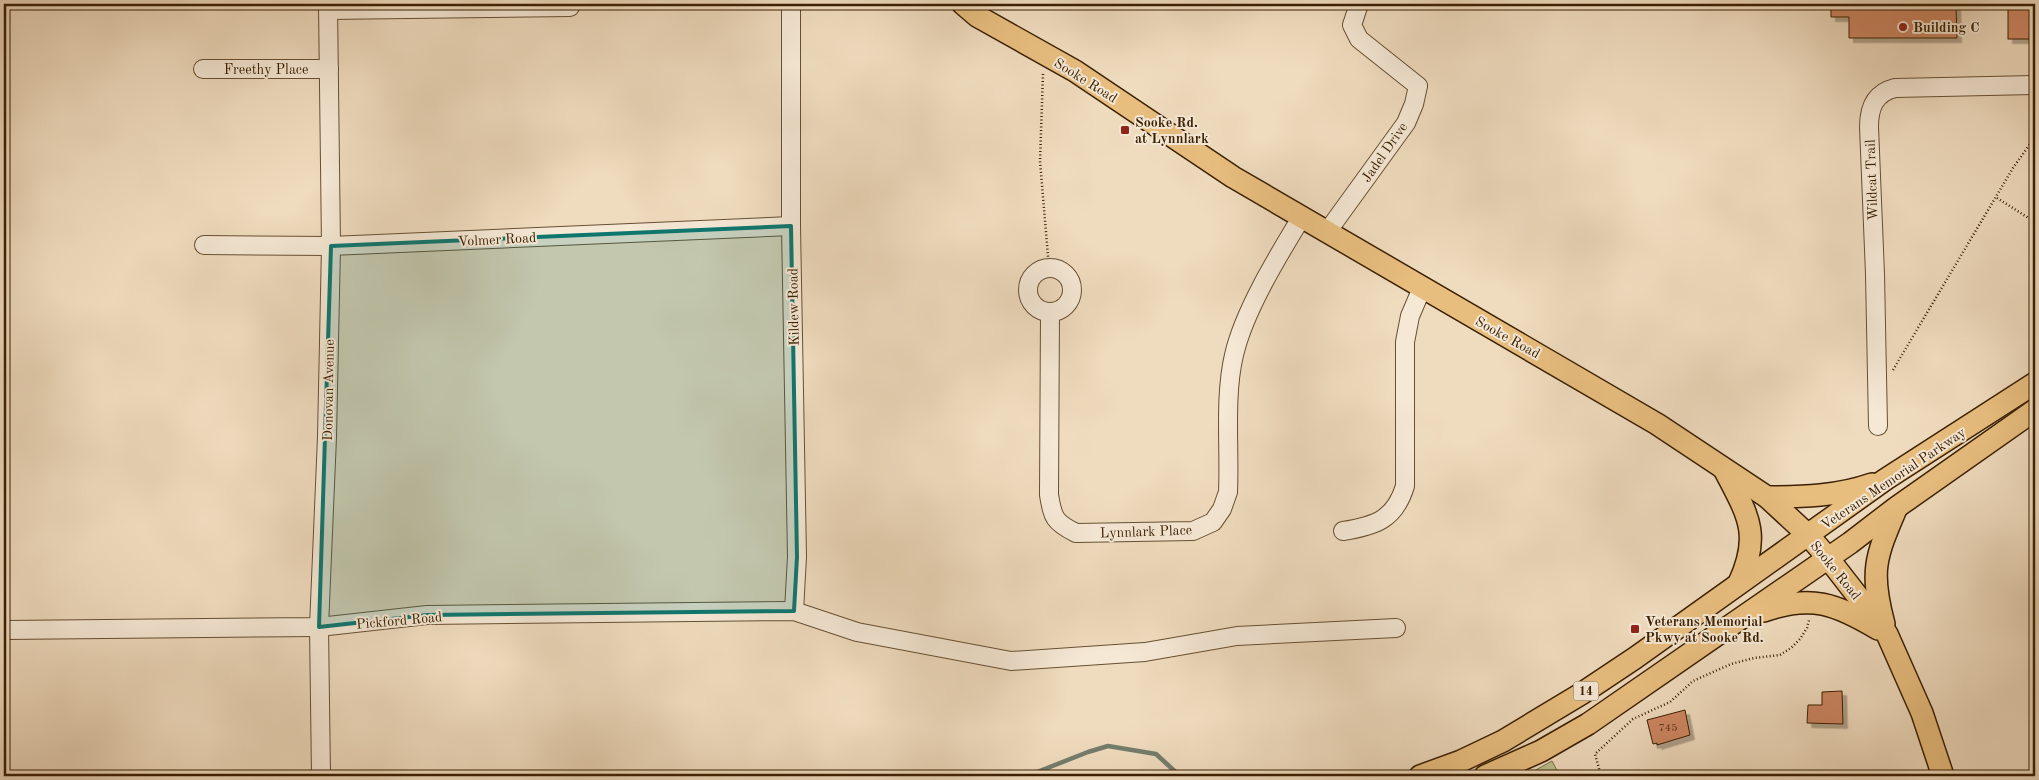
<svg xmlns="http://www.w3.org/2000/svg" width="2039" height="780" font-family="'Old Standard TT',serif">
	<defs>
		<filter id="shadow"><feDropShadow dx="4.5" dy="4.5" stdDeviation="0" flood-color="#0004"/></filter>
	</defs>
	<rect width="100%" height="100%" fill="#efdbbe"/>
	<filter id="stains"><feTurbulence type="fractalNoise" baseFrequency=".004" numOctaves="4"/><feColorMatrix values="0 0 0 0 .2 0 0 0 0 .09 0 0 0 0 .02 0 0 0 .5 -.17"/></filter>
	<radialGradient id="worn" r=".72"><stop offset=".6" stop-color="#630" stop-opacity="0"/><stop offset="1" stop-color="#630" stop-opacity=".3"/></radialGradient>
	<path fill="#bbc090" stroke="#7b704a" d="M 1552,761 L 1560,776 L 1525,776 Z"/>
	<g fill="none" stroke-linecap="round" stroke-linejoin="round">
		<path stroke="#747d6d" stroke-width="4.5" d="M 1027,776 L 1088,752 L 1108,746 L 1156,754 L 1180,776"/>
	</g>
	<g fill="#cd8763" stroke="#3b2003" filter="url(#shadow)">
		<path d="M 1831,4 L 1956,4 L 1957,38 L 1849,38 L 1849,17 L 1831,17 Z"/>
		<rect x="2008" y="4" width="27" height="35"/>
		<path d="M 1842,691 L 1843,724 L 1807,723 L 1808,705 L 1822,705 L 1822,692 Z"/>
		<path d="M 1685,710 L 1690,735 L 1657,745 L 1657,743 L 1653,744 L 1647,720 Z"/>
	</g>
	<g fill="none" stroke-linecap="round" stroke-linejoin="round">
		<defs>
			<g id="minor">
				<path d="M 791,4 L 791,226 L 797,557 L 794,611"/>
				<path d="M 328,10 L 570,7"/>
				<path d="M 203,69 L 329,69"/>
				<path d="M 1327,232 L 1406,123 L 1414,104 L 1418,86 L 1359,39 L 1352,25 L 1359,4"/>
				<path d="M 204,245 L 331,246 L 791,226"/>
				<circle cx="1050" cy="290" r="22"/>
				<path d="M 1050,312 L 1049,495 C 1053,518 1054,522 1076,533 L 1193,531 L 1213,522 L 1222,509 L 1228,492 C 1230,449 1224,397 1234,355 C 1244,311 1278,256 1301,218"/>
				<path d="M 1878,426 L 1875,274 L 1869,127 C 1869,107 1875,93 1895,88 L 2035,85"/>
				<path d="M 1343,531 C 1376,526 1395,519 1405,486 L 1405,342 L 1410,316 L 1422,288"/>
				<path d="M 4,630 L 319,627 L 427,615 L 794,611 L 857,632 L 1011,661 L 1145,652 L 1237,636 L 1396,628"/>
				<path d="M 321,776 L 319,627 L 327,437 L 331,246 L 328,4"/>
			</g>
			<g id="major">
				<path d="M 963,4 L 977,16 L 1075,71 L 1233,177 L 1657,424 L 1767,497 L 1808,535 L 1828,558 L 1887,634 L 1922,713 L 1943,776"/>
				<path d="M 1724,469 C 1747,514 1762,533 1739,583"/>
				<path d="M 1767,497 C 1803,497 1838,496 1872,484"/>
				<path d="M 1764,611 C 1811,594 1836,604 1878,629"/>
				<path d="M 1884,624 C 1870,572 1875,558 1896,509"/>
				<path d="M 1420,776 L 1461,761 L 1503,741 L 1581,694 L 1635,658 L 1886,479 L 2035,383"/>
				<path d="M 1485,776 L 1541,751 L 1588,724 L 1850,543 L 1897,507 L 2035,410"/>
			</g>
		</defs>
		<use href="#minor" stroke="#684f32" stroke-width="20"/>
		<use href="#major" stroke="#3b2003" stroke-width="24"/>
		<g stroke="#3b2003" stroke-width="2.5" stroke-dasharray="1 2.5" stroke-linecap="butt">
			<path d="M 1043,74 L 1040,161 L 1049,268"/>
			<path d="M 1997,198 L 2035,222"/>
			<path d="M 1893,370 L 2013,168 L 2035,137"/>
			<path d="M 1601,776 L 1595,754 L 1633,719 L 1670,702 L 1693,681 L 1731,664 L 1754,658 L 1780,655 L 1791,648 L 1800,639 L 1807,628 L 1809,620"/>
		</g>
		<use href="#minor" stroke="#f5e8d5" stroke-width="18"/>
		<use href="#major" stroke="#e8be7f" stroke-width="21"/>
	</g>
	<path fill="#0f766e" fill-opacity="0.2" stroke="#0f766e" stroke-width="4" stroke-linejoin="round" d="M 791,226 L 797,557 L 794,611 L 427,615 L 319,627 L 331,246 Z"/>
	<g fill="#8f2418" stroke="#f5e8d5" stroke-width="2">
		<circle cx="1903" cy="27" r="5"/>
		<rect x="1120" y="125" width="10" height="10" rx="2.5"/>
		<rect x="1630" y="624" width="10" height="10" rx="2.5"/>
	</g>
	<g text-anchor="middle" stroke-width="4" stroke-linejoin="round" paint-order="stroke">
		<g font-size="11" fill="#603a1b">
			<text x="1668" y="731">745</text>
		</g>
		<rect fill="#f5e8d5" stroke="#735c42" stroke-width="1" x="1573.5" y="681.5" width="25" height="19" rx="4"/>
		<g font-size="12" font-weight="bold" fill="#3b2003">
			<text x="1586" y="695">14</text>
		</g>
		<g font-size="14" font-weight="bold" fill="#3b2003" stroke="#f5e8d5" text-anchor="start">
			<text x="1913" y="32">Building C</text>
			<text x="1135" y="127">Sooke Rd.<tspan x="1135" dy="16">at Lynnlark</tspan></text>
			<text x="1645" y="626">Veterans Memorial<tspan x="1645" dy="16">Pkwy at Sooke Rd.</tspan></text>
		</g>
		<g font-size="14" fill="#3b2003" stroke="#f5e8d5">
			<text x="266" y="74">Freethy Place</text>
			<text transform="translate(1086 80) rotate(32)" y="5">Sooke Road</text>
			<text transform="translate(1384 152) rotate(-55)" y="5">Jadel Drive</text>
			<text transform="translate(1871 180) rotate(-92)" y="5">Wildcat Trail</text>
			<text transform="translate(497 239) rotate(-3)" y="5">Volmer Road</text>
			<text transform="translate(793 307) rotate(-91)" y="5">Kildew Road</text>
			<text transform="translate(1508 337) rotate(29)" y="5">Sooke Road</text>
			<text transform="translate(328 390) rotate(-89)" y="5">Donovan Avenue</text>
			<text transform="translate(1893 478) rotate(-34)" y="5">Veterans Memorial Parkway</text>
			<text transform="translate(1146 531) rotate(-2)" y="5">Lynnlark Place</text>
			<text transform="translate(1836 570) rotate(51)" y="5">Sooke Road</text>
			<text transform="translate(399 620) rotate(-5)" y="5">Pickford Road</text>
		</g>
	</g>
	<rect width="2039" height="780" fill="none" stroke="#efdbbe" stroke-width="20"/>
	<rect x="5" y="5" width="2029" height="770" fill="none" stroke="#3b2003" stroke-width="2.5"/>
	<rect x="10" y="10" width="2019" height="760" fill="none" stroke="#3b2003"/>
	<rect width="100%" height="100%" filter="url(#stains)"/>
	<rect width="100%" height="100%" fill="url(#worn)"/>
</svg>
